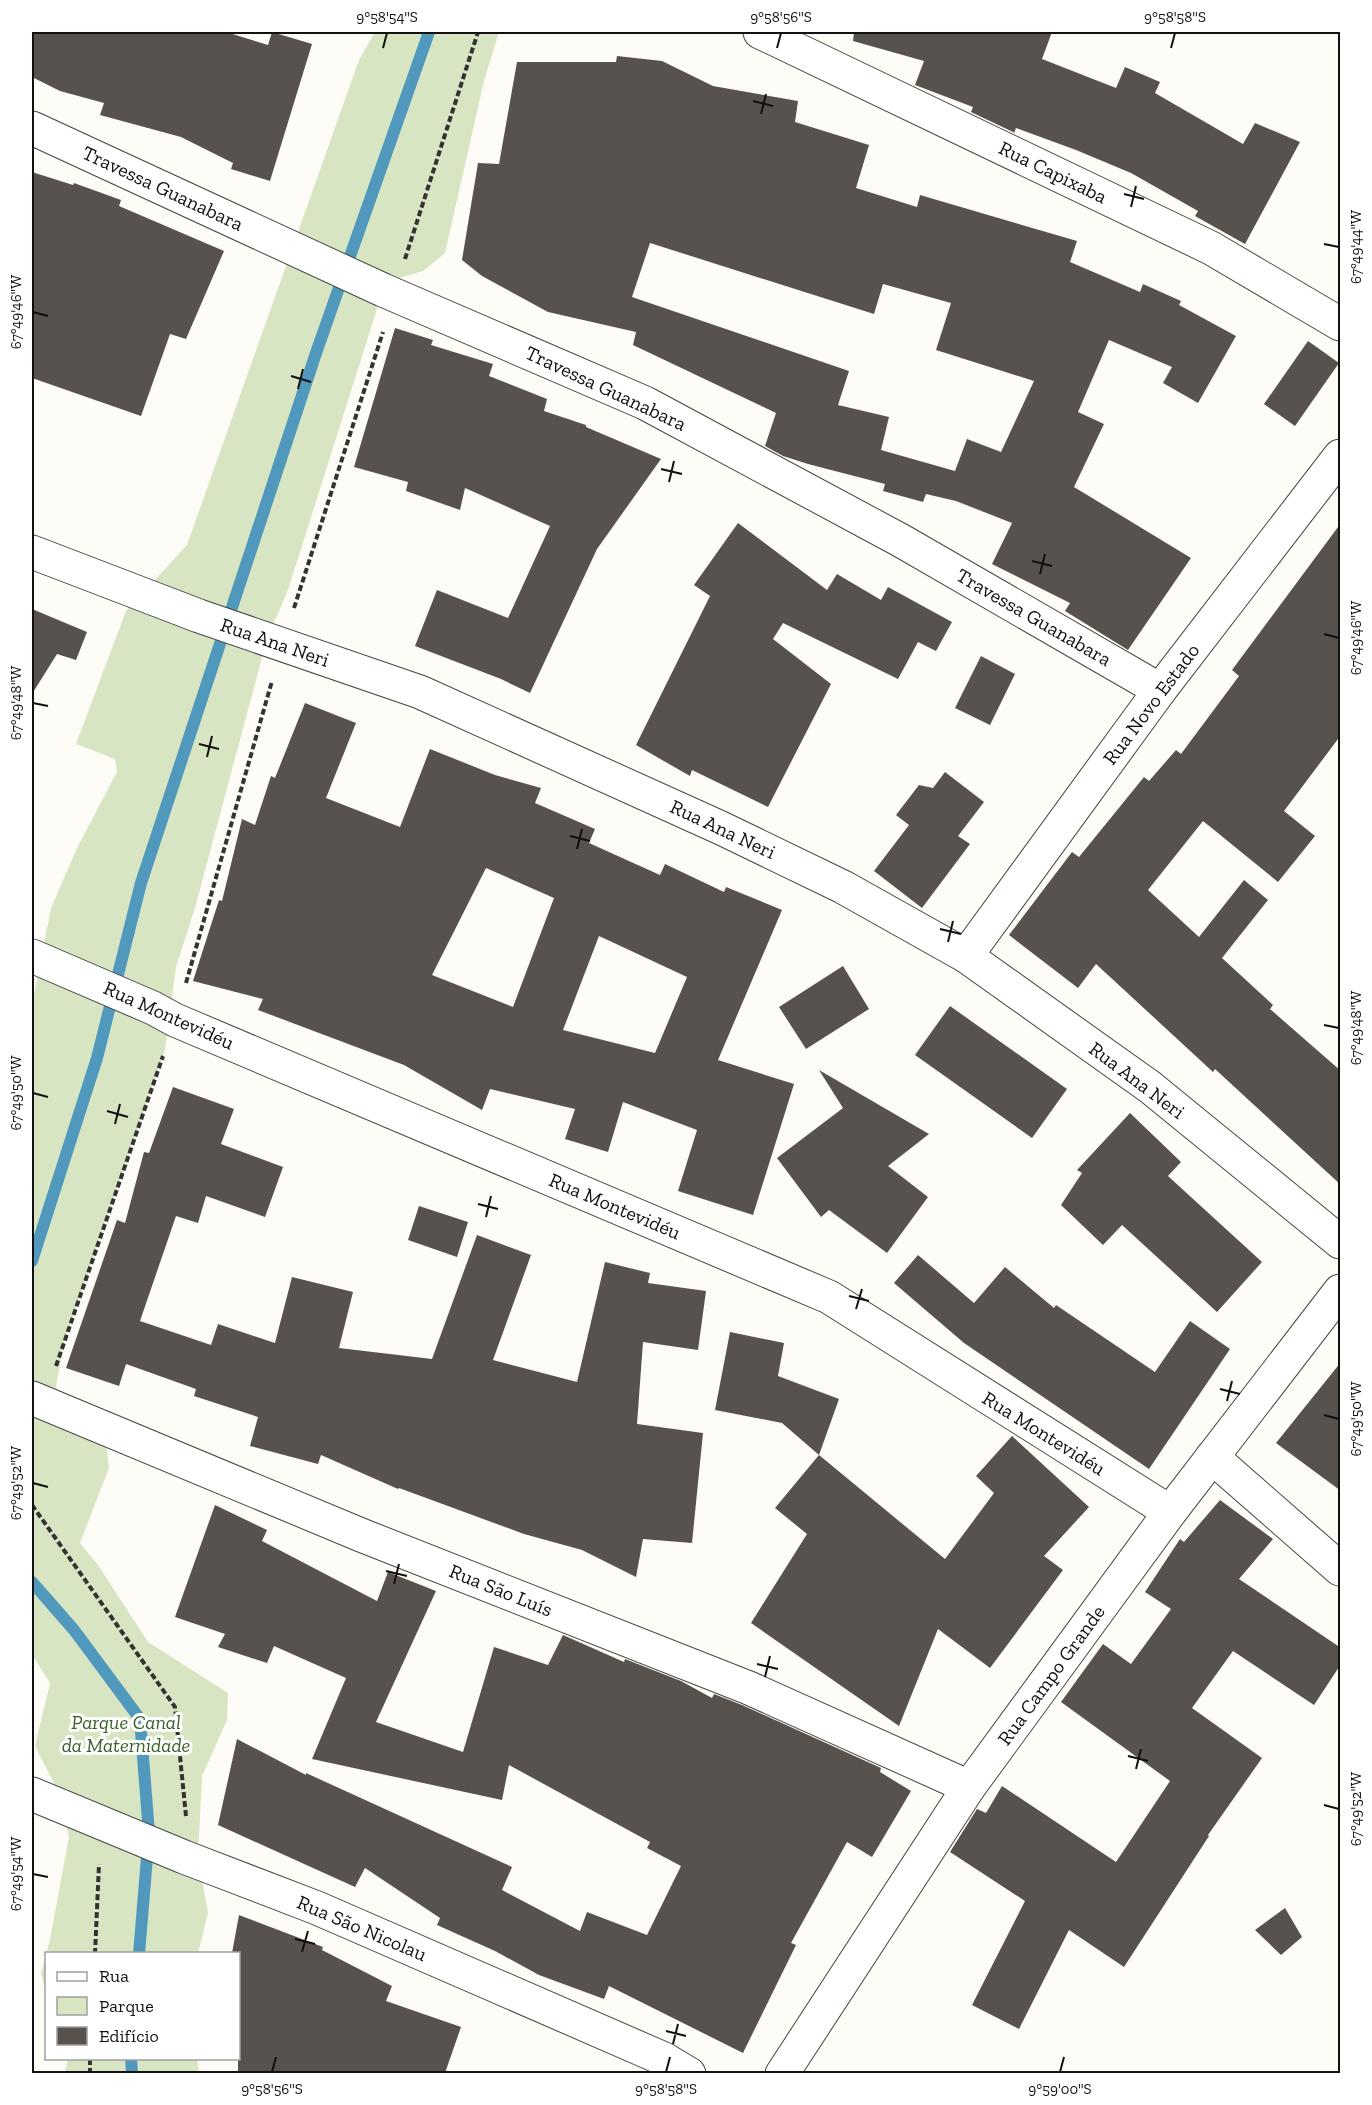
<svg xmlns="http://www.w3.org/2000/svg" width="1372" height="2105" font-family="'Zilla Slab',serif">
	<rect width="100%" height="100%" fill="#fefcf6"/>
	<g fill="#d7e5c2">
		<path d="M 375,32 L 499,32 L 484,81 L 445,253 L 423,271 L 399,278 L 383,290 L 288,590 L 267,639 L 195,908 L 176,967 L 165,1050 L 64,1343 L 56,1386 L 68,1420 L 96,1436 L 107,1449 L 109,1468 L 80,1543 L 98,1565 L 148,1642 L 228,1693 L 227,1720 L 202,1776 L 198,1857 L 208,1913 L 198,1953 L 46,1954 L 46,1991 L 41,1974 L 50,1939 L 69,1837 L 59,1793 L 35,1746 L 50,1683 L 35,1659 L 32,1657 L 32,1000 L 34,994 L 51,908 L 77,848 L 117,772 L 115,759 L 76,744 L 126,611 L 187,545 L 359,60 Z"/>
		<path d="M 68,2058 L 197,2059 L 199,2073 L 65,2073 Z"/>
	</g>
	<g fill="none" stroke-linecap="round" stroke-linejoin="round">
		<g stroke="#5099bd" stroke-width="12">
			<path d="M 32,1261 L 97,1058 L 141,883 L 316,353 L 429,32"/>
			<path d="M 32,1582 L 74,1630 L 140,1719 L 149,1833 L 139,1954"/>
			<path d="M 131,2058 L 132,2074"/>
		</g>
	</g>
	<g fill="#58524e" fill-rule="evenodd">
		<path d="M 32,32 L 226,32 L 268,45 L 272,32 L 312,44 L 270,181 L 231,169 L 233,163 L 181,137 L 100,115 L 104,103 L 60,91 L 32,77 Z"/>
		<path d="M 854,32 L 1052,32 L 1042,59 L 1116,88 L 1125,67 L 1160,82 L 1155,93 L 1243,144 L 1255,123 L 1300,142 L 1245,244 L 1195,216 L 1198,211 L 1131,173 L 1076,150 L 1016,128 L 1014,133 L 1013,132 L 971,112 L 973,107 L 915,85 L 924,61 L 853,41 Z"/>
		<path d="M 617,56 L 662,61 L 713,86 L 798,101 L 795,122 L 869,145 L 856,188 L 917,207 L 920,195 L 1077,241 L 1070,262 L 1140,292 L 1143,284 L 1181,301 L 1179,305 L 1236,336 L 1198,403 L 1163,383 L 1172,367 L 1109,340 L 1078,412 L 1104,424 L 1074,487 L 1191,558 L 1128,650 L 1065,611 L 1070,603 L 992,564 L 1012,523 L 956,501 L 926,494 L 923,502 L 883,491 L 885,484 L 808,464 L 783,456 L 765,446 L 776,413 L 633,345 L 636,332 L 548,312 L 482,276 L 462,260 L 478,163 L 499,164 L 517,62 L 616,62 ZM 650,243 L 874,314 L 883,284 L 951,303 L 936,350 L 1034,381 L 1001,452 L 967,439 L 955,471 L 881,450 L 889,417 L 838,405 L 849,371 L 632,297 Z"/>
		<path d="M 32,172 L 73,185 L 74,183 L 121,200 L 119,206 L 224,251 L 186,339 L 170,334 L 141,416 L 32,378 Z"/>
		<path d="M 395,328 L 433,340 L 431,345 L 493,364 L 489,376 L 547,399 L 544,411 L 586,425 L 586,427 L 661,459 L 597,549 L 530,693 L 501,679 L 415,646 L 437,590 L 508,618 L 550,526 L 465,488 L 460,510 L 406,491 L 408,482 L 354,467 Z"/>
		<path d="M 1308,341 L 1339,363 L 1295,426 L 1264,404 Z"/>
		<path d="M 738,523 L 827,590 L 837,574 L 881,600 L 888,587 L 952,622 L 936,651 L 918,642 L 898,679 L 783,623 L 773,639 L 831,684 L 768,807 L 692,770 L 690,776 L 636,745 L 710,596 L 694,585 Z"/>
		<path d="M 1341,523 L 1341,735 L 1284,811 L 1315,836 L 1278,882 L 1203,821 L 1148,890 L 1199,937 L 1244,880 L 1268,900 L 1222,958 L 1273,1005 L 1270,1009 L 1341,1071 L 1341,1185 L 1215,1069 L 1213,1072 L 1096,964 L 1078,988 L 1009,935 L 1072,852 L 1079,857 L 1144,777 L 1149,781 L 1176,750 L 1181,754 L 1239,676 L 1232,670 Z"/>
		<path d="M 32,609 L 87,632 L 76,660 L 57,654 L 32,694 Z"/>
		<path d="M 981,656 L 1015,674 L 990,725 L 955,708 Z"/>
		<path d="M 305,703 L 356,723 L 326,798 L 400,827 L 430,749 L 495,775 L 541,788 L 535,803 L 595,829 L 589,843 L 660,875 L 665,864 L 724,892 L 726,887 L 782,910 L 718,1060 L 794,1084 L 753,1215 L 678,1191 L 697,1130 L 623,1102 L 608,1152 L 565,1139 L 575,1109 L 490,1089 L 482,1110 L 404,1065 L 258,1010 L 263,999 L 193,981 L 219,900 L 222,901 L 242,819 L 255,825 L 271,776 L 275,778 ZM 486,868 L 554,898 L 513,1007 L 432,975 ZM 599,936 L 687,977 L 655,1053 L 563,1030 Z"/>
		<path d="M 945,772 L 984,802 L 958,836 L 970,844 L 922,908 L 874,871 L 909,825 L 896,815 L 919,785 L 933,788 Z"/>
		<path d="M 843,966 L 869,1009 L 806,1049 L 779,1007 Z"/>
		<path d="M 950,1006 L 1067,1089 L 1032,1138 L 915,1055 Z"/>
		<path d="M 819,1070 L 929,1134 L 888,1166 L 928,1197 L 887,1253 L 829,1210 L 821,1217 L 777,1158 L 843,1108 Z"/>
		<path d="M 173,1087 L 234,1109 L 221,1144 L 283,1167 L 265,1217 L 206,1196 L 198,1223 L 176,1216 L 140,1321 L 211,1345 L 218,1324 L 275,1343 L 292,1277 L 353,1292 L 339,1348 L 432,1359 L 477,1235 L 531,1255 L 493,1360 L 577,1382 L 605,1262 L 650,1273 L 648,1283 L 706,1291 L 698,1350 L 643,1342 L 637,1424 L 703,1433 L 692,1543 L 643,1539 L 636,1577 L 582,1550 L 524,1534 L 399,1488 L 398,1489 L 321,1455 L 318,1464 L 250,1446 L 258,1417 L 194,1396 L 196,1389 L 126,1364 L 119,1386 L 66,1368 L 117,1220 L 125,1223 L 144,1152 L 149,1153 Z"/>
		<path d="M 1130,1113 L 1181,1162 L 1168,1176 L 1262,1262 L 1217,1312 L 1122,1225 L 1103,1245 L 1061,1205 L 1082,1173 L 1077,1170 Z"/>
		<path d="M 419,1206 L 468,1222 L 457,1257 L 408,1240 Z"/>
		<path d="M 918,1255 L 974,1303 L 1005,1267 L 1054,1308 L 1056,1305 L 1155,1372 L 1190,1321 L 1230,1349 L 1149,1469 L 964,1343 L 894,1283 Z"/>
		<path d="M 730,1332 L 784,1343 L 778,1376 L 839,1399 L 819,1455 L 782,1423 L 715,1410 Z"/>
		<path d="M 1341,1362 L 1341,1491 L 1276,1443 Z"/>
		<path d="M 1012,1436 L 1089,1507 L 1044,1556 L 1063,1570 L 990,1668 L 938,1629 L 899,1726 L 751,1623 L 807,1534 L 775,1508 L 819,1455 L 945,1559 L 994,1493 L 976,1476 Z"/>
		<path d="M 1220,1500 L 1273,1539 L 1239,1579 L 1341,1648 L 1341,1664 L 1314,1705 L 1233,1651 L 1192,1708 L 1262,1758 L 1208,1835 L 1209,1836 L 1124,1967 L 1069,1930 L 1019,2029 L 972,2005 L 1025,1901 L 950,1852 L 977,1809 L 986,1813 L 1002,1786 L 1116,1862 L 1170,1781 L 1061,1702 L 1103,1644 L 1131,1664 L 1171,1609 L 1145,1592 L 1180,1539 L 1184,1542 Z"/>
		<path d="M 215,1505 L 267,1530 L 262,1541 L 377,1601 L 388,1572 L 436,1591 L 376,1722 L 463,1752 L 494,1647 L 548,1665 L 563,1635 L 624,1662 L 625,1659 L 681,1681 L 712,1698 L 714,1694 L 742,1705 L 881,1768 L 880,1772 L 911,1791 L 872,1857 L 847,1842 L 791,1943 L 796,1945 L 743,2053 L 609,1986 L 604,1999 L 539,1975 L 495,1951 L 437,1925 L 440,1918 L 365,1868 L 355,1887 L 218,1825 L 237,1739 L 306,1775 L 306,1773 L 512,1867 L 502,1890 L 580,1931 L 587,1912 L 647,1935 L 681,1866 L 647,1848 L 650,1842 L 509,1765 L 502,1800 L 312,1759 L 346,1678 L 274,1646 L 267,1663 L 218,1647 L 225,1634 L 175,1617 Z"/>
		<path d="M 1285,1908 L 1302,1937 L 1281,1955 L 1255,1930 Z"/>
		<path d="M 239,1915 L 323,1947 L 322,1950 L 392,1986 L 386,2001 L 461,2027 L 445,2073 L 238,2073 L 238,1953 L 232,1953 Z"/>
	</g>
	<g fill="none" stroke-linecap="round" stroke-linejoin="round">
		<defs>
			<g id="minor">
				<path d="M 760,32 L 1211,248 L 1340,324"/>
				<path d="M 32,128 L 383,290 L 645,403 L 900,540 L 1160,690"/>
				<path d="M 32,552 L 199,616 L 420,692 L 721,828 L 843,887 L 966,956 L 1150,1087 L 1340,1242"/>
				<path d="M 32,956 L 153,1008 L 175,1020 L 829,1297 L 1170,1512"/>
				<path d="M 966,956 L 1160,690 L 1340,456"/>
				<path d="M 32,1398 L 361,1535 L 749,1688 L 969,1787"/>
				<path d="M 1212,1457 L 1340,1569"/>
				<path d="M 32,1794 L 184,1857 L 317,1908 L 664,2059 L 689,2074"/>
				<path d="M 782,2074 L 969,1787 L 1170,1512 L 1340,1291"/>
			</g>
		</defs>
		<use href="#minor" stroke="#444" stroke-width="35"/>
		<g stroke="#333" stroke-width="4" stroke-dasharray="6 3" stroke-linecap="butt">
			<path d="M 405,259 L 478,32"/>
			<path d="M 294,608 L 383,332"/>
			<path d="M 186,983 L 272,681"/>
			<path d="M 56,1366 L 163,1056"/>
			<path d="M 32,1505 L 175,1707 L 186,1816"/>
			<path d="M 95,1954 L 99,1864"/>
			<path d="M 90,2074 L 90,2058"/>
		</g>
		<use href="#minor" stroke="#fff" stroke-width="33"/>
	</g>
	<path fill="none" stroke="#111" stroke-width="2" d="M 383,48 L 387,33M 777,48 L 781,33M 1171,48 L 1175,33M 753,101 L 773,106M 761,114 L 766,94M 1124,194 L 1144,199M 1131,207 L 1136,186M 1324,244 L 1339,247M 33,312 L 48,316M 291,376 L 311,382M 298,389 L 303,369M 661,469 L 682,474M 669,482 L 674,461M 1032,561 L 1052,566M 1040,574 L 1045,554M 1324,634 L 1339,638M 33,703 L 48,706M 199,744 L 219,749M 207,757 L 212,736M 570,836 L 590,841M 577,849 L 582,829M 940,929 L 961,934M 948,942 L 953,921M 1324,1025 L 1339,1028M 33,1093 L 48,1097M 107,1111 L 128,1117M 115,1124 L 120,1104M 478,1204 L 498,1209M 486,1217 L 491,1196M 849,1296 L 869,1301M 856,1309 L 862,1289M 1220,1389 L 1240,1394M 1227,1401 L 1232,1381M 1324,1415 L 1339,1419M 33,1483 L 48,1487M 386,1571 L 407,1576M 394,1584 L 399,1564M 757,1664 L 778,1669M 765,1677 L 770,1656M 1128,1756 L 1148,1761M 1136,1769 L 1141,1749M 1324,1805 L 1339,1809M 33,1874 L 48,1877M 295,1939 L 315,1944M 302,1952 L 308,1931M 666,2031 L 686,2036M 673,2044 L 678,2024M 272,2072 L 276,2057M 666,2072 L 670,2057M 1060,2072 L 1064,2057"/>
	<g text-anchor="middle" stroke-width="6" stroke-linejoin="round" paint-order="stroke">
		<g font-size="20" fill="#111" stroke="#fff">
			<text transform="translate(1053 172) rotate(26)" y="7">Rua Capixaba</text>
			<text transform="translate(163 188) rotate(25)" y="7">Travessa Guanabara</text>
			<text transform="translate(606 388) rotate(25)" y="7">Travessa Guanabara</text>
			<text transform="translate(1034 617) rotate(30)" y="7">Travessa Guanabara</text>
			<text transform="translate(275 642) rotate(19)" y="7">Rua Ana Neri</text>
			<text transform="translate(1151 704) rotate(-53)" y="7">Rua Novo Estado</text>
			<text transform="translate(723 829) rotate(25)" y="7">Rua Ana Neri</text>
			<text transform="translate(169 1015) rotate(24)" y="7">Rua Montevidéu</text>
			<text transform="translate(1137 1080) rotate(37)" y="7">Rua Ana Neri</text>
			<text transform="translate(615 1206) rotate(23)" y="7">Rua Montevidéu</text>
			<text transform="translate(1044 1433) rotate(32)" y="7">Rua Montevidéu</text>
			<text transform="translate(501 1590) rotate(22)" y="7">Rua São Luís</text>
			<text transform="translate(1051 1675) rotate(-54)" y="7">Rua Campo Grande</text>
			<text transform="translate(362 1928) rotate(23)" y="7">Rua São Nicolau</text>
		</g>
		<g font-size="20" font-style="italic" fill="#386228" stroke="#fff">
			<text x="126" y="1729">Parque Canal<tspan x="126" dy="23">da Maternidade</tspan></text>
		</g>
	</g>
	<rect width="1372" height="2105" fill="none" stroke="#ffffff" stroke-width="66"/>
	<rect x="45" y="1952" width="195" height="108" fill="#ffffff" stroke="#a0a0a0" stroke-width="1.5"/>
	<rect x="57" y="1972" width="30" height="9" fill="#ffffff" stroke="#a0a0a0" stroke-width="1.5"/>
	<text x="99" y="1982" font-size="18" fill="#111111">Rua</text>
	<rect x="57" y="1997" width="30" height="18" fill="#d7e5c2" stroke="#a0a0a0" stroke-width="1.5"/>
	<text x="99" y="2012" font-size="18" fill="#111111">Parque</text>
	<rect x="57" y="2027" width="30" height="18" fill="#58524e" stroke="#a0a0a0" stroke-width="1.5"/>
	<text x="99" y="2042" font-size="18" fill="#111111">Edifício</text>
	<rect x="33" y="33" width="1306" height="2039" fill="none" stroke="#111" stroke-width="2"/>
	<g font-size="15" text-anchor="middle" fill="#111">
		<text x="387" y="22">9°58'54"S</text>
		<text x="781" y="22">9°58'56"S</text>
		<text x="1175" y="22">9°58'58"S</text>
		<text transform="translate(1356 247) rotate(-90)" y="5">67°49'44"W</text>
		<text transform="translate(16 312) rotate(-90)" y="5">67°49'46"W</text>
		<text transform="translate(1356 638) rotate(-90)" y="5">67°49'46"W</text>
		<text transform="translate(16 703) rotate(-90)" y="5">67°49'48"W</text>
		<text transform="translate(1356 1028) rotate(-90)" y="5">67°49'48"W</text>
		<text transform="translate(16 1093) rotate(-90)" y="5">67°49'50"W</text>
		<text transform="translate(1356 1419) rotate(-90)" y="5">67°49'50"W</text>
		<text transform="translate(16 1483) rotate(-90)" y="5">67°49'52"W</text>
		<text transform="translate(1356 1809) rotate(-90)" y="5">67°49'52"W</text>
		<text transform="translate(16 1874) rotate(-90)" y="5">67°49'54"W</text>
		<text x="272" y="2094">9°58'56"S</text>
		<text x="666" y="2094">9°58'58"S</text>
		<text x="1060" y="2094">9°59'00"S</text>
	</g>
</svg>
